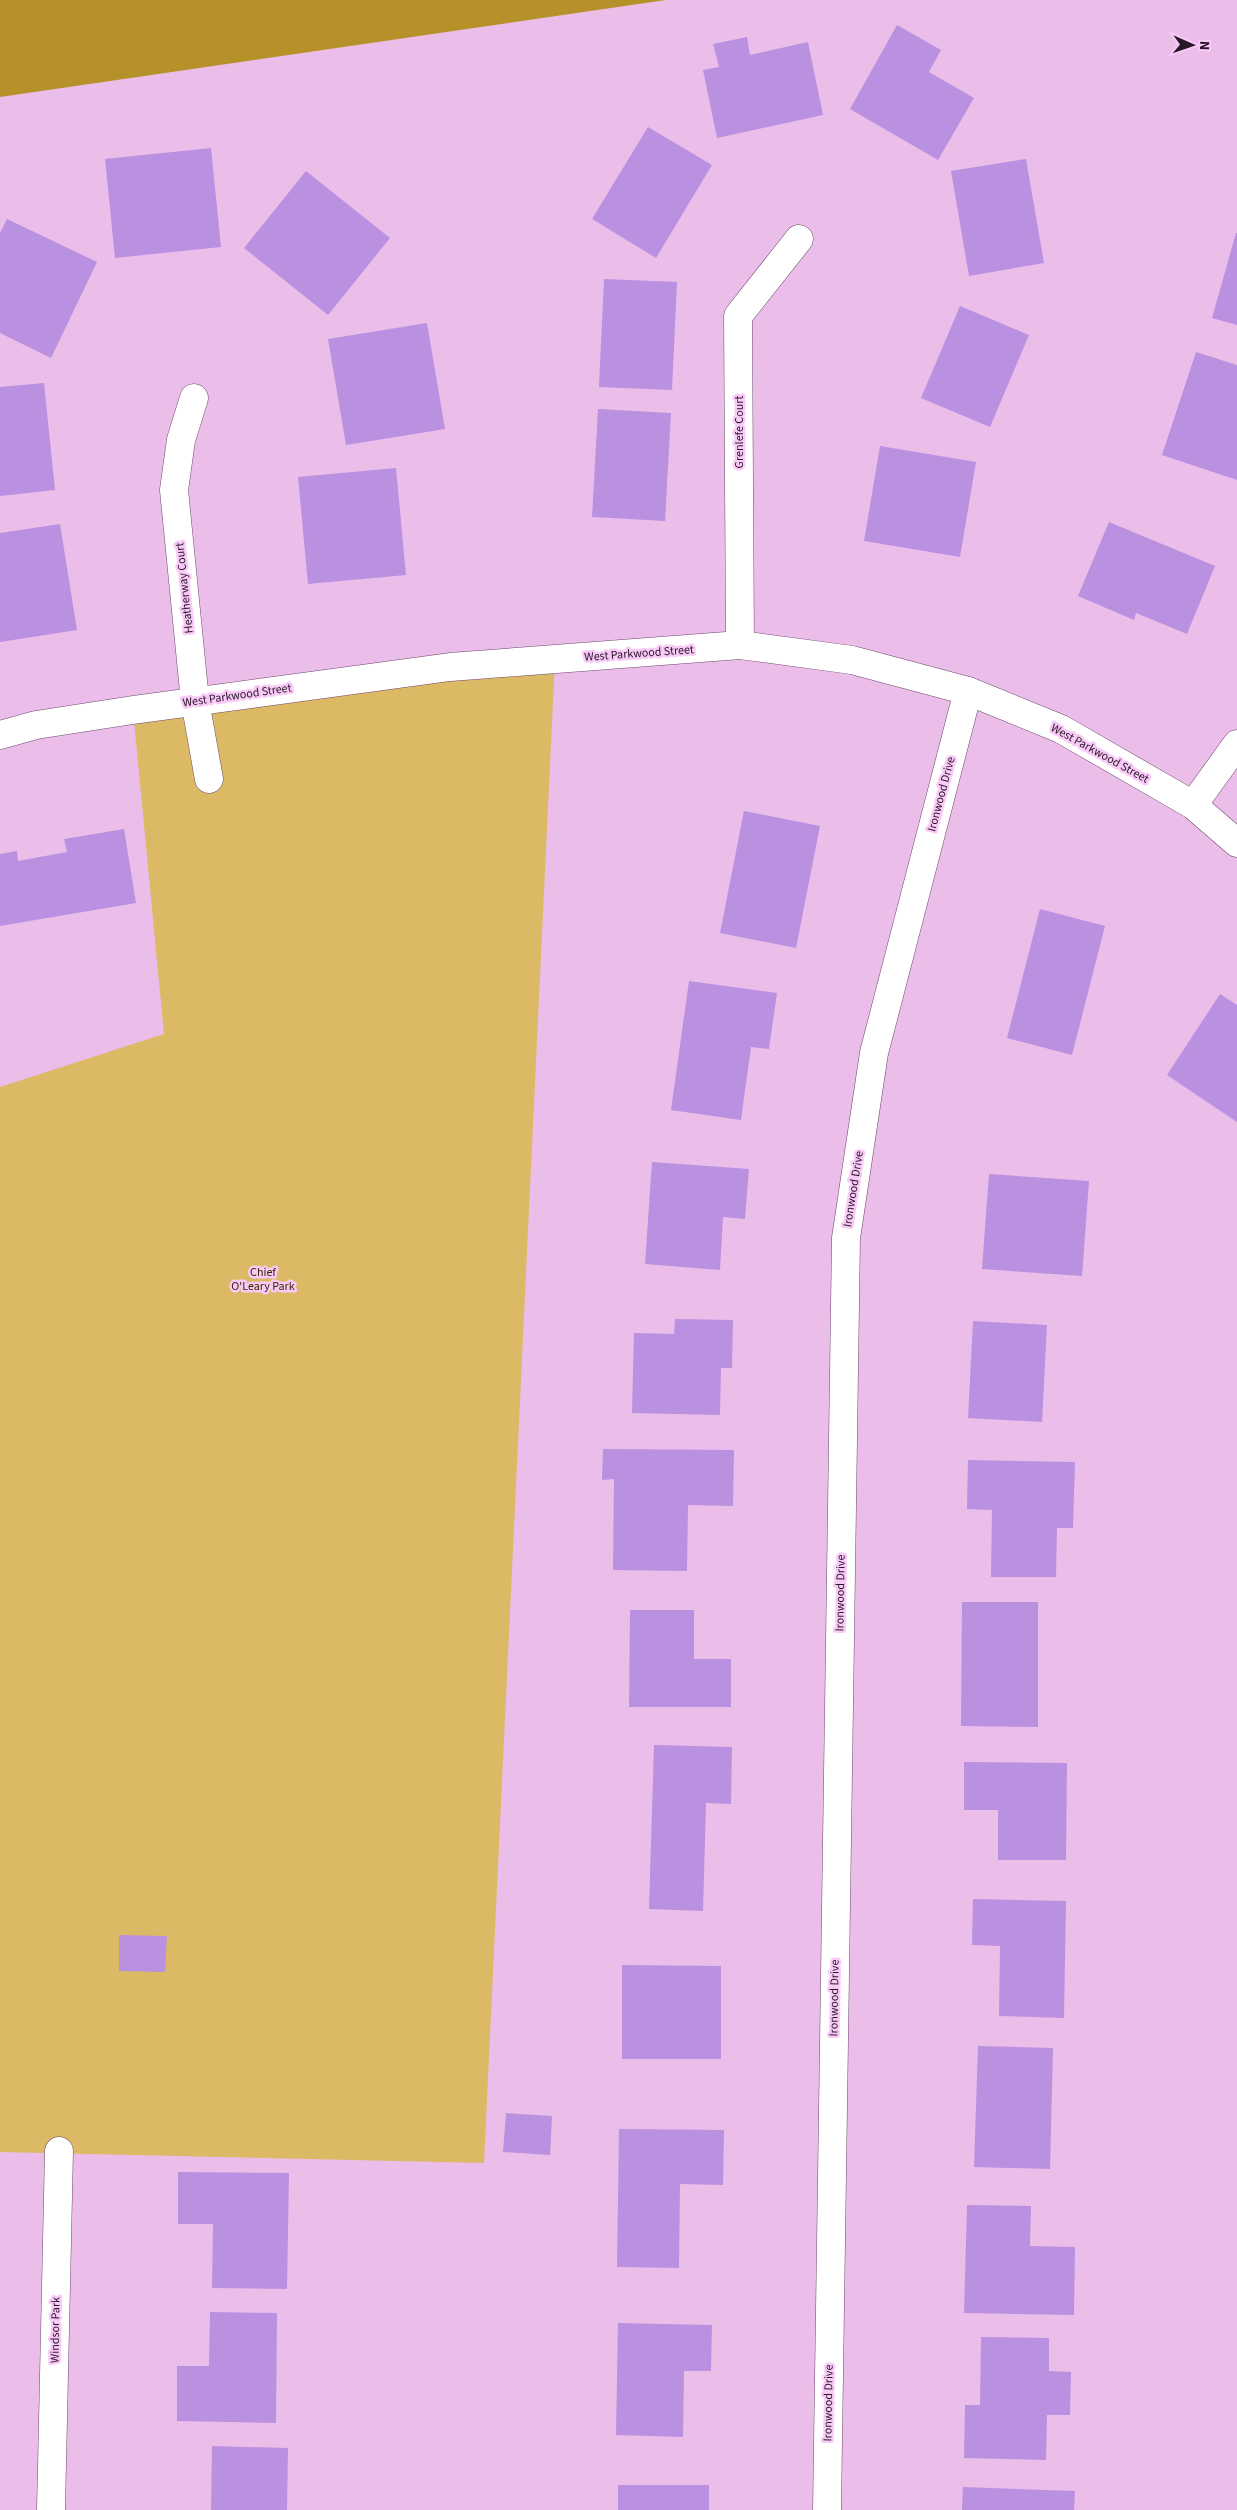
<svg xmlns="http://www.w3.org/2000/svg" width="1237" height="2510" font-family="'Source Sans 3',sans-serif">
	<rect width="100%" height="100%" fill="#ebbde9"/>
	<path fill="#dcb964" d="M 555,659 L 484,2163 L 0,2152 L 0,1087 L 164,1034 L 133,710 Z"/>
	<path fill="#b6912a" d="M 0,0 L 666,0 L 0,97 Z"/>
	<g fill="#ba90e1">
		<path d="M 897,25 L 941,50 L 929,72 L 974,98 L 938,160 L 850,109 Z"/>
		<path d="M 747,37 L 750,55 L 808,42 L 823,115 L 717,138 L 703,70 L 719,67 L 713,44 Z"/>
		<path d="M 648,127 L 712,165 L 656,258 L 592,219 Z"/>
		<path d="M 211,148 L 221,247 L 115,258 L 105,159 Z"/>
		<path d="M 1026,159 L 1044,263 L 969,276 L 951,171 Z"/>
		<path d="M 306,171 L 390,238 L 328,315 L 244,248 Z"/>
		<path d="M 7,219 L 97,262 L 51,358 L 0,333 L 0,233 Z"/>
		<path d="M 1236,233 L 1237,233 L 1237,325 L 1212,318 Z"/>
		<path d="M 604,279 L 677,282 L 672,390 L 599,387 Z"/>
		<path d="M 960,306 L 1029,335 L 990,427 L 921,398 Z"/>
		<path d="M 427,323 L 445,429 L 346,445 L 328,339 Z"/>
		<path d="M 1196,352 L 1237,365 L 1237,480 L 1162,455 Z"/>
		<path d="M 44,383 L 55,490 L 0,496 L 0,387 Z"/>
		<path d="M 598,409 L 671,413 L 665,521 L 592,517 Z"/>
		<path d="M 880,446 L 976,462 L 960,557 L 864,541 Z"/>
		<path d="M 396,468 L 406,575 L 308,584 L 298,477 Z"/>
		<path d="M 1109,522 L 1215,566 L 1187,634 L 1136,613 L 1134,620 L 1078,596 Z"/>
		<path d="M 60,524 L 77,630 L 0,642 L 0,533 Z"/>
		<path d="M 744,811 L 820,826 L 796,948 L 720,933 Z"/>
		<path d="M 124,829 L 136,903 L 0,926 L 0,854 L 17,851 L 18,861 L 67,852 L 64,839 Z"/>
		<path d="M 1040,909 L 1105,926 L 1072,1055 L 1007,1038 Z"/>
		<path d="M 689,981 L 777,993 L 769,1049 L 751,1047 L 741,1120 L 671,1110 Z"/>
		<path d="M 1220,994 L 1237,1005 L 1237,1122 L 1167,1075 Z"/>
		<path d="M 652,1162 L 749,1169 L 745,1219 L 723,1217 L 720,1270 L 645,1264 Z"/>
		<path d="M 989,1174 L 1089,1181 L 1082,1276 L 982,1269 Z"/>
		<path d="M 675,1319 L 733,1320 L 732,1368 L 721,1368 L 720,1415 L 632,1413 L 634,1333 L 674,1334 Z"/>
		<path d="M 973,1321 L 1047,1325 L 1042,1422 L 968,1418 Z"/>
		<path d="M 603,1449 L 734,1450 L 733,1506 L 688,1505 L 687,1571 L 613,1570 L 614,1479 L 602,1480 Z"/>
		<path d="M 968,1460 L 1075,1462 L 1073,1528 L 1057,1528 L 1056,1577 L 991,1577 L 992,1510 L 967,1509 Z"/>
		<path d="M 962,1602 L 1038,1602 L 1038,1727 L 961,1726 Z"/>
		<path d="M 630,1610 L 694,1610 L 694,1659 L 731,1659 L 731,1707 L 629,1707 Z"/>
		<path d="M 654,1745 L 732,1747 L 731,1804 L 706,1803 L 703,1911 L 649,1909 Z"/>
		<path d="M 964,1762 L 1067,1763 L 1066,1860 L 998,1860 L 998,1810 L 964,1810 Z"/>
		<path d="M 973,1899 L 1066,1901 L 1064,2018 L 999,2016 L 1000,1946 L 972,1945 Z"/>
		<path d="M 119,1935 L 167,1936 L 165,1972 L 119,1971 Z"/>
		<path d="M 622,1965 L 721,1966 L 721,2059 L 622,2059 Z"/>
		<path d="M 978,2046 L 1053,2048 L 1050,2169 L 974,2167 Z"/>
		<path d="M 506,2113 L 552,2116 L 550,2155 L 503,2152 Z"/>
		<path d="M 619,2129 L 724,2130 L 723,2185 L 680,2184 L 679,2268 L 617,2267 Z"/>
		<path d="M 178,2172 L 289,2173 L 287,2289 L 212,2288 L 213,2224 L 178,2224 Z"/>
		<path d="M 967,2205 L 1031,2206 L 1030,2246 L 1075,2247 L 1074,2315 L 964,2313 Z"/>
		<path d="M 210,2312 L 277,2313 L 276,2423 L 177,2421 L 177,2366 L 209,2366 Z"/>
		<path d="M 618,2323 L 712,2325 L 711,2371 L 684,2371 L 683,2437 L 616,2435 Z"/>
		<path d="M 981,2337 L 1049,2338 L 1049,2371 L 1071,2372 L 1070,2415 L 1047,2415 L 1046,2460 L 964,2458 L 965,2405 L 980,2405 Z"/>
		<path d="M 212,2446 L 288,2448 L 287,2510 L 211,2510 Z"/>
		<rect x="618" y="2485" width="91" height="25"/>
		<path d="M 963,2487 L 1075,2491 L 1074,2510 L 962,2510 Z"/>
	</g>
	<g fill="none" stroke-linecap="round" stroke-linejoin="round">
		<defs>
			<g id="street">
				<path d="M 194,398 L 181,440 L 174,490 L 195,701 L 209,779"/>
				<path d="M 740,645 L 738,316 L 799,239"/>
				<path d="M 0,735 L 36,725 L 133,710 L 450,667 L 740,645 L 852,660 L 968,691 L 1061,729 L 1193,805 L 1237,843"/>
				<path d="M 1193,805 L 1237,744"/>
				<path d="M 51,2510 L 59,2151"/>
				<path d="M 827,2510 L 846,1238 L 874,1053 L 968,691"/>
			</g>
		</defs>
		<use href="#street" stroke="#6f476e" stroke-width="29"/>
		<use href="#street" stroke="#fff" stroke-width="28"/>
	</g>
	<g text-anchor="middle" stroke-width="5" stroke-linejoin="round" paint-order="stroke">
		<g font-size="12" fill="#281727" stroke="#f9caf7">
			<text transform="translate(739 432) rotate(-90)" y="4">Grenlefe Court</text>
			<text transform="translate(184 588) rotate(-96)" y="4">Heatherway Court</text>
			<text transform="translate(639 653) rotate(-4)" y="4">West Parkwood Street</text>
			<text transform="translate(237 695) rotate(-8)" y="4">West Parkwood Street</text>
			<text transform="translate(1100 753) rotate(29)" y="4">West Parkwood Street</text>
			<text transform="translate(941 794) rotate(-75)" y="4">Ironwood Drive</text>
			<text transform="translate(853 1189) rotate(-81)" y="4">Ironwood Drive</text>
			<text transform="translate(840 1593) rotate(-89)" y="4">Ironwood Drive</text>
			<text transform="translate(834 1998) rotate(-89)" y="4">Ironwood Drive</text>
			<text transform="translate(55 2330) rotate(-89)" y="4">Windsor Park</text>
			<text transform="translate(828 2403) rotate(-89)" y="4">Ironwood Drive</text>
		</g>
		<g font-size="12" fill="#382800" stroke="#f9caf7">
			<text x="263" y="1276">Chief<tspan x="263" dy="14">O'Leary Park</tspan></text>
		</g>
	</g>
	<g transform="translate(1192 45) rotate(92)" stroke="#f9caf7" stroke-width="4" paint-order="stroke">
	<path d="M0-4L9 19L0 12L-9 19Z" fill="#281727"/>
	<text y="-8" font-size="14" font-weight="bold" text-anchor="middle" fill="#281727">N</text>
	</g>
</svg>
